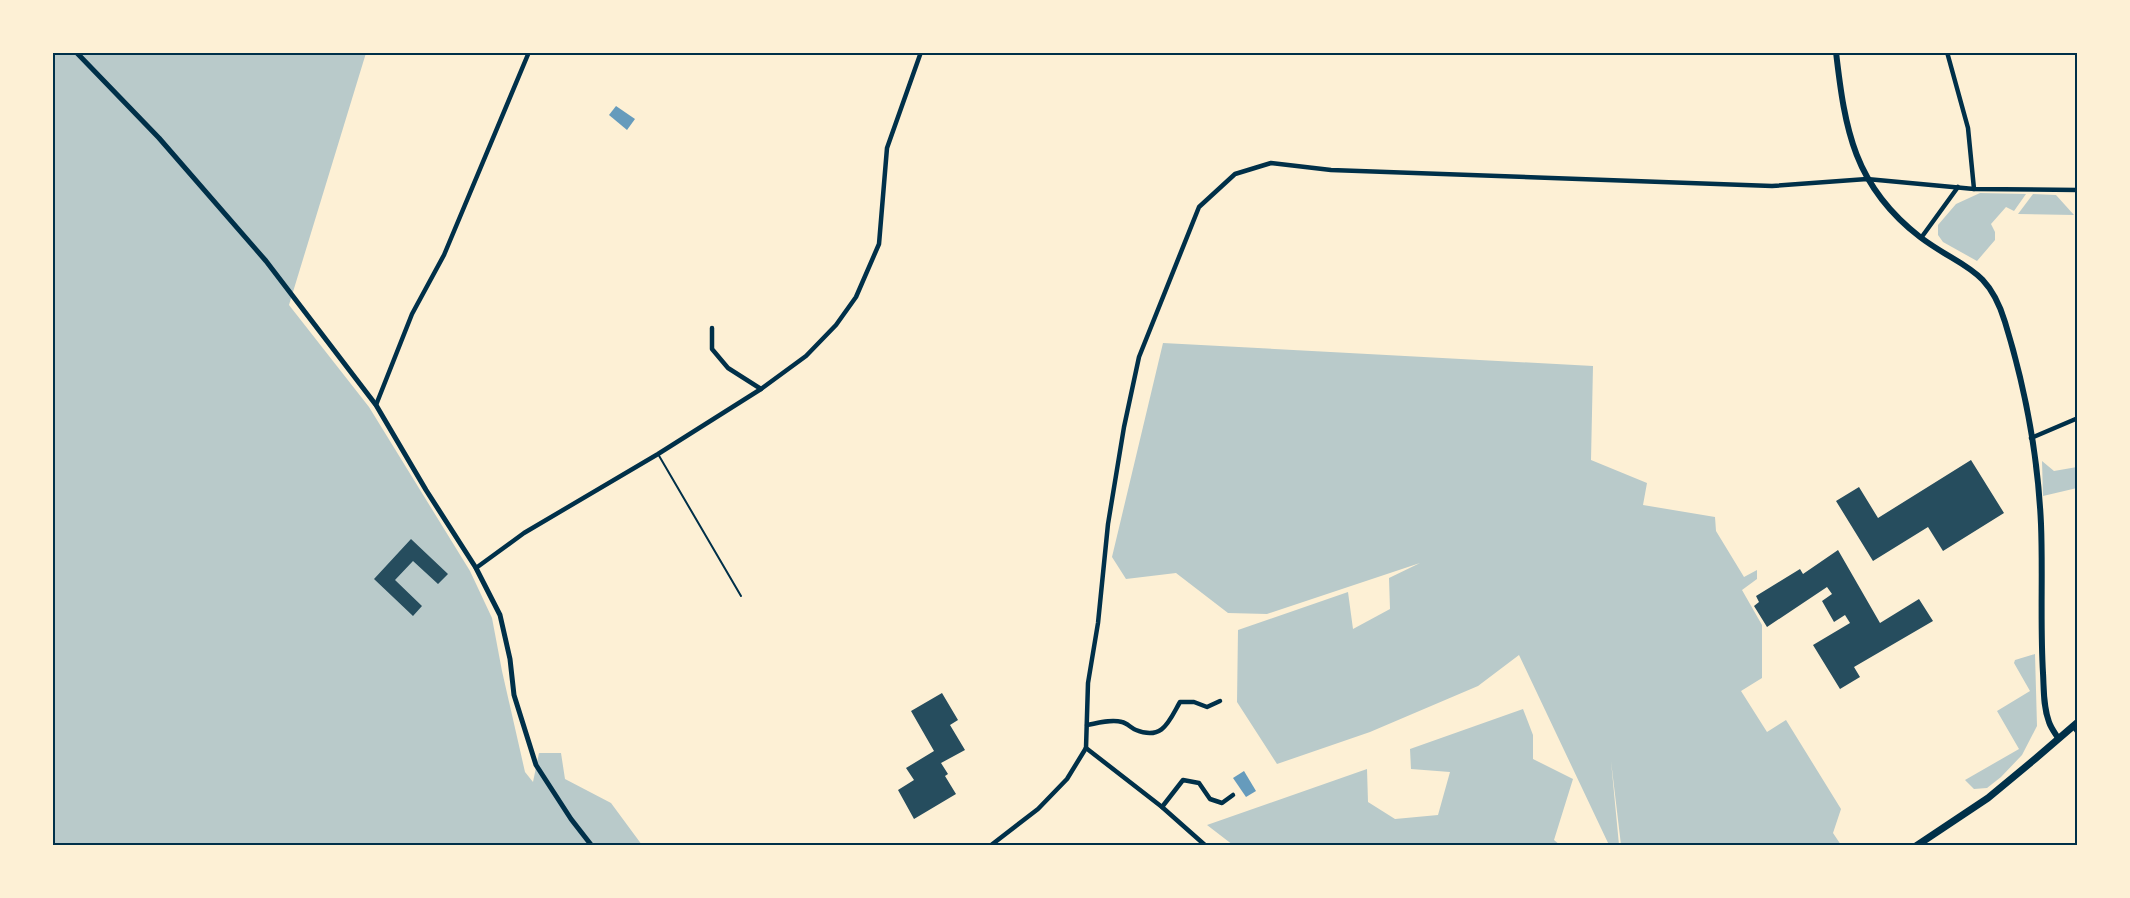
<svg xmlns="http://www.w3.org/2000/svg" width="2130" height="898" font-family="'Source Sans 3',sans-serif">
	<rect width="100%" height="100%" fill="#fdf0d5"/>
	<g fill="#b9caca">
		<path d="M 53,53 L 366,53 L 289,305 L 369,407 L 470,571 L 492,618 L 502,671 L 525,772 L 533,782 L 539,753 L 561,753 L 565,779 L 611,803 L 642,845 L 53,845 Z"/>
		<path d="M 1980,193 L 2026,194 L 2014,211 L 2006,207 L 1991,224 L 1995,232 L 1995,240 L 1977,261 L 1943,242 L 1938,235 L 1938,225 L 1956,204 Z"/>
		<path d="M 2033,194 L 2056,195 L 2074,215 L 2018,214 Z"/>
		<path d="M 1163,343 L 1593,366 L 1591,460 L 1647,483 L 1643,505 L 1715,517 L 1716,531 L 1744,577 L 1757,570 L 1757,579 L 1742,590 L 1762,625 L 1762,678 L 1741,691 L 1767,732 L 1786,720 L 1841,809 L 1833,833 L 1841,845 L 1621,845 L 1611,761 L 1619,845 L 1609,845 L 1519,655 L 1478,686 L 1370,732 L 1277,764 L 1237,702 L 1238,630 L 1348,592 L 1353,629 L 1390,609 L 1389,578 L 1420,563 L 1267,614 L 1228,613 L 1176,573 L 1126,579 L 1112,557 Z"/>
		<path d="M 2042,461 L 2054,471 L 2077,467 L 2077,488 L 2043,496 Z"/>
		<path d="M 2035,654 L 2037,726 L 2022,755 L 2001,777 L 1987,788 L 1974,789 L 1965,780 L 2019,749 L 1997,711 L 2030,691 L 2014,663 L 2015,660 Z"/>
		<path d="M 1523,709 L 1533,735 L 1533,759 L 1573,779 L 1554,840 L 1560,845 L 1233,845 L 1207,825 L 1367,769 L 1368,802 L 1395,819 L 1438,815 L 1450,772 L 1411,769 L 1410,749 Z"/>
	</g>
	<g fill="#669bbc">
		<path d="M 616,106 L 635,119 L 627,130 L 609,115 Z"/>
		<path d="M 1244,771 L 1256,791 L 1246,797 L 1233,778 Z"/>
	</g>
	<g fill="#264d5e">
		<path d="M 1971,460 L 2004,513 L 1943,551 L 1928,527 L 1873,561 L 1836,501 L 1859,487 L 1878,518 Z"/>
		<path d="M 411,539 L 448,574 L 438,584 L 413,561 L 395,580 L 422,606 L 413,616 L 374,579 Z"/>
		<path d="M 1838,550 L 1880,623 L 1919,599 L 1933,621 L 1854,667 L 1860,677 L 1840,689 L 1813,645 L 1850,623 L 1845,615 L 1834,622 L 1822,601 L 1832,594 L 1827,587 L 1767,627 L 1754,606 L 1759,602 L 1756,596 L 1800,569 L 1803,574 Z"/>
		<path d="M 942,693 L 958,720 L 950,725 L 965,750 L 941,763 L 948,774 L 945,776 L 956,794 L 914,819 L 898,790 L 914,780 L 906,768 L 934,751 L 911,711 Z"/>
	</g>
	<g fill="none" stroke-linecap="round" stroke-linejoin="round">
		<path stroke="#003049" stroke-width="2" d="M 658,454 L 741,596"/>
		<g stroke="#003049" stroke-width="4.5">
			<path d="M 1947,52 L 1968,128 L 1974,189"/>
			<path d="M 1921,238 L 1958,187"/>
			<path d="M 712,328 L 712,349 L 728,368 L 761,389"/>
			<path d="M 376,405 L 412,314 L 444,255 L 529,52"/>
			<path d="M 2031,438 L 2078,418"/>
			<path d="M 476,568 L 524,533 L 658,454 L 761,389 L 806,356 L 836,325 L 856,297 L 879,244 L 887,148 L 921,52"/>
			<path d="M 1087,725 C 1098,723 1111,719 1122,722 C 1127,723 1131,728 1136,730 C 1163,741 1169,721 1180,702 L 1194,702 L 1207,707 L 1220,701"/>
			<path d="M 2073,726 L 2078,733"/>
			<path d="M 1086,748 L 1162,807 L 1206,846"/>
			<path d="M 1162,807 L 1183,780 L 1199,783 L 1210,799 L 1222,803 L 1233,795"/>
			<path d="M 990,846 L 1038,809 L 1067,779 L 1086,748 L 1088,683 L 1098,623 L 1108,524 L 1124,427 L 1139,357 L 1199,207 L 1235,174 L 1271,163 L 1331,170 L 1772,186 L 1867,179 L 1974,189 L 2078,190"/>
		</g>
		<path stroke="#003049" stroke-width="5" d="M 76,52 L 159,138 L 266,261 L 376,405 L 426,490 L 476,568 L 500,615 L 510,659 L 514,695 L 536,765 L 571,819 L 592,846"/>
		<path stroke="#003049" stroke-width="6" d="M 1836,52 C 1845,130 1854,186 1920,237 C 1961,268 1988,266 2005,322 C 2025,387 2038,457 2041,524 C 2043,574 2040,623 2043,673 C 2044,689 2043,706 2049,722 C 2051,728 2055,733 2058,738"/>
		<path stroke="#003049" stroke-width="7" d="M 1916,846 L 1988,798 L 2035,759 L 2078,722"/>
	</g>
	<rect width="2130" height="898" fill="none" stroke="#fdf0d5" stroke-width="108"/>
	<rect x="54" y="54" width="2022" height="790" fill="none" stroke="#003049" stroke-width="2"/>
</svg>
